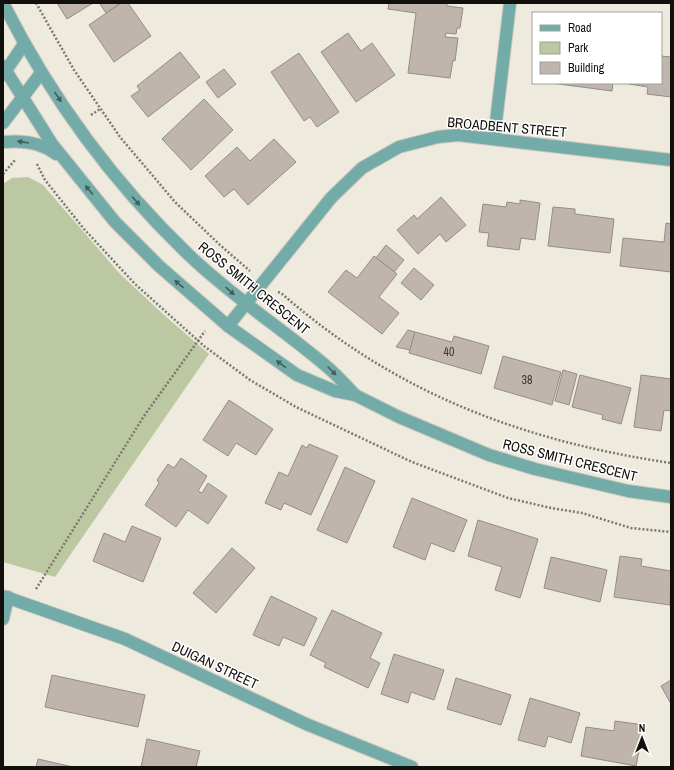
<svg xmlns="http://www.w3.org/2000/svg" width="674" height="770" font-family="'Archivo Narrow',sans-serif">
	<rect width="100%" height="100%" fill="#eeeade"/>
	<path fill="#bcc8a2" d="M 28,177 L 43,185 L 120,274 L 164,315 L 209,354 L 55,577 L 3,562 L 3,184 L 12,178 Z"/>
	<g fill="#bfb5ad" stroke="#958c84">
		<path d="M 57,3 L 93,3 L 67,19 Z"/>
		<path d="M 102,3 L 121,3 L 106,13 L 100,4 Z"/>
		<path d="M 121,3 L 128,3 L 151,36 L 114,62 L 89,25 Z"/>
		<path d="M 389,3 L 447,3 L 447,6 L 463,8 L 460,28 L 457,28 L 456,34 L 446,33 L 445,37 L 458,38 L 455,61 L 453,60 L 450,78 L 408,73 L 416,13 L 388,9 Z"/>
		<path d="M 348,33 L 361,51 L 372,43 L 395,75 L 356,102 L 321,52 Z"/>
		<path d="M 180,52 L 200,77 L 148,117 L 131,96 L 140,90 L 137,86 Z"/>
		<path d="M 299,53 L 339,112 L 317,127 L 310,117 L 304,121 L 271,72 Z"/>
		<path d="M 661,56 L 671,57 L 671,97 L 647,94 L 648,87 L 629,84 L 661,83 Z"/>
		<path d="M 224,69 L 236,84 L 218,98 L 206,82 Z"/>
		<path d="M 551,83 L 613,83 L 612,91 Z"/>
		<path d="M 204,99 L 233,130 L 191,170 L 162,139 Z"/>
		<path d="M 274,139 L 296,162 L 248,205 L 234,189 L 224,197 L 205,176 L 237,147 L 250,161 Z"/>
		<path d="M 441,197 L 466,225 L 446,242 L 440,234 L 418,254 L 397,230 L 414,215 L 417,219 Z"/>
		<path d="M 520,200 L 540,203 L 535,240 L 521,238 L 519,250 L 487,246 L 489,233 L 479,232 L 483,204 L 506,207 L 507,202 L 520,204 Z"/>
		<path d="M 553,207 L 575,209 L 575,214 L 614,219 L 610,253 L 548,246 Z"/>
		<path d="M 666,223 L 671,224 L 671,272 L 620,266 L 623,238 L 664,242 Z"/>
		<path d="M 386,245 L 404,260 L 394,272 L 376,258 Z"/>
		<path d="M 374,256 L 397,274 L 379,297 L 399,313 L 382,334 L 328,292 L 346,270 L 357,278 Z"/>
		<path d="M 414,268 L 434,285 L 421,300 L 401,283 Z"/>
		<path d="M 408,330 L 415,332 L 410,350 L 396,347 Z"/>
		<path d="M 415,332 L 452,342 L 454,336 L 489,346 L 481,374 L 409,353 Z"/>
		<path d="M 503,356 L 561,372 L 552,405 L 494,388 Z"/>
		<path d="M 563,370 L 577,374 L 569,405 L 555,401 Z"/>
		<path d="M 580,375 L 631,388 L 621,424 L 602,419 L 603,415 L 572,407 Z"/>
		<path d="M 641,375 L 671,379 L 671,411 L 664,410 L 661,431 L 634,427 Z"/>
		<path d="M 229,400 L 273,429 L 256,455 L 236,443 L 228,456 L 203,440 Z"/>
		<path d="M 309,444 L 338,456 L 311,515 L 284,503 L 281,510 L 265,503 L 279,472 L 288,476 L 302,445 L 307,448 Z"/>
		<path d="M 181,458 L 207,476 L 198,491 L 202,493 L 208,483 L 227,496 L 208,524 L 188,510 L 176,527 L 145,505 L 159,483 L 157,480 L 168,464 L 174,468 Z"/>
		<path d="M 345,467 L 375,481 L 347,543 L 317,530 Z"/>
		<path d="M 412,498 L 467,520 L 454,552 L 431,543 L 425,560 L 393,547 Z"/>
		<path d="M 478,520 L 538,539 L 520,598 L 495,590 L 502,567 L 468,556 Z"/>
		<path d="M 132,526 L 161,538 L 143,582 L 93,561 L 104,533 L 125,542 Z"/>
		<path d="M 232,548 L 255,568 L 216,613 L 193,593 Z"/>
		<path d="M 620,556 L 642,559 L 641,566 L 671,571 L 670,605 L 614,597 Z"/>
		<path d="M 551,557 L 607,570 L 600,602 L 544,588 Z"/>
		<path d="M 271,596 L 317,618 L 304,646 L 283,637 L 279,646 L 253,635 Z"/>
		<path d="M 332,610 L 382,633 L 370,658 L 380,663 L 368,688 L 324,667 L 326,663 L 310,655 Z"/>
		<path d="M 394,654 L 444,670 L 434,700 L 411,692 L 408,703 L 381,694 Z"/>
		<path d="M 52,675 L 145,695 L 138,727 L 45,707 Z"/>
		<path d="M 456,678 L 511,695 L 501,725 L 447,709 Z"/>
		<path d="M 671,680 L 671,704 L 661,686 Z"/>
		<path d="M 530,698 L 580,713 L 571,743 L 548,736 L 545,747 L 518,740 Z"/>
		<path d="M 615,721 L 644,725 L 636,766 L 581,756 L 586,727 L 614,731 Z"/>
		<path d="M 147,739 L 200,751 L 196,767 L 141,767 Z"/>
		<path d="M 38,759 L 73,767 L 36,767 Z"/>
	</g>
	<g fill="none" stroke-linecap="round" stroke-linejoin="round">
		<defs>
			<g id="minor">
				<path d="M 3,3 C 51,98 114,184 191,257 C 233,297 281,328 325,365 C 336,374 346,385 355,395"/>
				<path d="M 3,66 L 52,144 L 115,222 L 159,266 L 228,326 L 297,375 L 335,391 L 355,395 L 399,417 L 489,455 L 535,469 L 628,491 L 671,497"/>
				<path d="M 3,75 L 24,44"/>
				<path d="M 3,123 L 41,73"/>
				<path d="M 494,139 L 510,3"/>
				<path d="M 3,142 C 23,140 41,142 56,154"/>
				<path d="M 228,326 L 331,198 L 362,168 L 399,147 L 438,137 L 458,135 L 671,160"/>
				<path d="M 3,596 L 125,639 L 306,724 L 412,767"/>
				<path d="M 3,619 L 8,597"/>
			</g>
		</defs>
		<use href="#minor" stroke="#cbc7bd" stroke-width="14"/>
		<g stroke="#7b7871" stroke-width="2.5" stroke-dasharray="2 2" stroke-linecap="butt">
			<path d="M 36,3 L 74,70 L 120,137 L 175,202 L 220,245 L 250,271"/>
			<path d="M 91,115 L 100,109"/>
			<path d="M 37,164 L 45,180 L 84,229 L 135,284 L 204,346 L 250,380 L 296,407 L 412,462 L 508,498 L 551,508 L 582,513 L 631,528 L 671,532"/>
			<path d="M 3,174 L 15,160"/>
			<path d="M 278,292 L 281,293 C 395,393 522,441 671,463"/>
			<path d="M 36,589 L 144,416 L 205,331"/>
		</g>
		<use href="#minor" stroke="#73aba8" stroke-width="12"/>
	</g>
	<defs><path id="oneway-solid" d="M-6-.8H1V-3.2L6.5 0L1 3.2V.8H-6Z"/></defs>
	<g fill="#425e5a">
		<use href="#oneway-solid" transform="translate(58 97) rotate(56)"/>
		<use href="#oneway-solid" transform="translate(23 142) rotate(-171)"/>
		<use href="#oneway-solid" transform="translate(89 190) rotate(-130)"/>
		<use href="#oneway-solid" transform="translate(136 201) rotate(49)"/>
		<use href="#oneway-solid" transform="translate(179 284) rotate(-139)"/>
		<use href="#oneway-solid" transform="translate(230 291) rotate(41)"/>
		<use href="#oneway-solid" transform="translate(281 364) rotate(-144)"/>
		<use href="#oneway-solid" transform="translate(332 371) rotate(45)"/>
	</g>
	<g text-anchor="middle" stroke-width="3" stroke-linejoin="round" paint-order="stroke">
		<g font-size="12" fill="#3d3935">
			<text x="449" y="356">40</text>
			<text x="527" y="384">38</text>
		</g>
		<g font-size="14" fill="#12100d" stroke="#fff">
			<text transform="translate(507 127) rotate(5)" y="5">BROADBENT STREET</text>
			<text transform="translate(254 288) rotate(39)" y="5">ROSS SMITH CRESCENT</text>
			<text transform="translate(570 460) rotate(14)" y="5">ROSS SMITH CRESCENT</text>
			<text transform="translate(215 665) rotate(25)" y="5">DUIGAN STREET</text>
		</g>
	</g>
	<rect width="674" height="770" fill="none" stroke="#12100d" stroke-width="8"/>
	<rect x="532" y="12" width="130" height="72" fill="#ffffff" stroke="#a09f9e"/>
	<rect x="540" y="25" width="20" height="6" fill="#73aba8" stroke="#a09f9e"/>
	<text x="568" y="32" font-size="12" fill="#12100d">Road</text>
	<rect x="540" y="42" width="20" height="12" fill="#bcc8a2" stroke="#a09f9e"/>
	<text x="568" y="52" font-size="12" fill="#12100d">Park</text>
	<rect x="540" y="62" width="20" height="12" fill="#bfb5ad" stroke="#a09f9e"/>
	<text x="568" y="72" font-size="12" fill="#12100d">Building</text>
	<g transform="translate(642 738)" stroke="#ffffff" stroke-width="3" paint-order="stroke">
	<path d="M0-3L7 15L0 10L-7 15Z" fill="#12100d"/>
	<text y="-6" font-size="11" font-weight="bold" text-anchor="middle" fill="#12100d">N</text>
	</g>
</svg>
